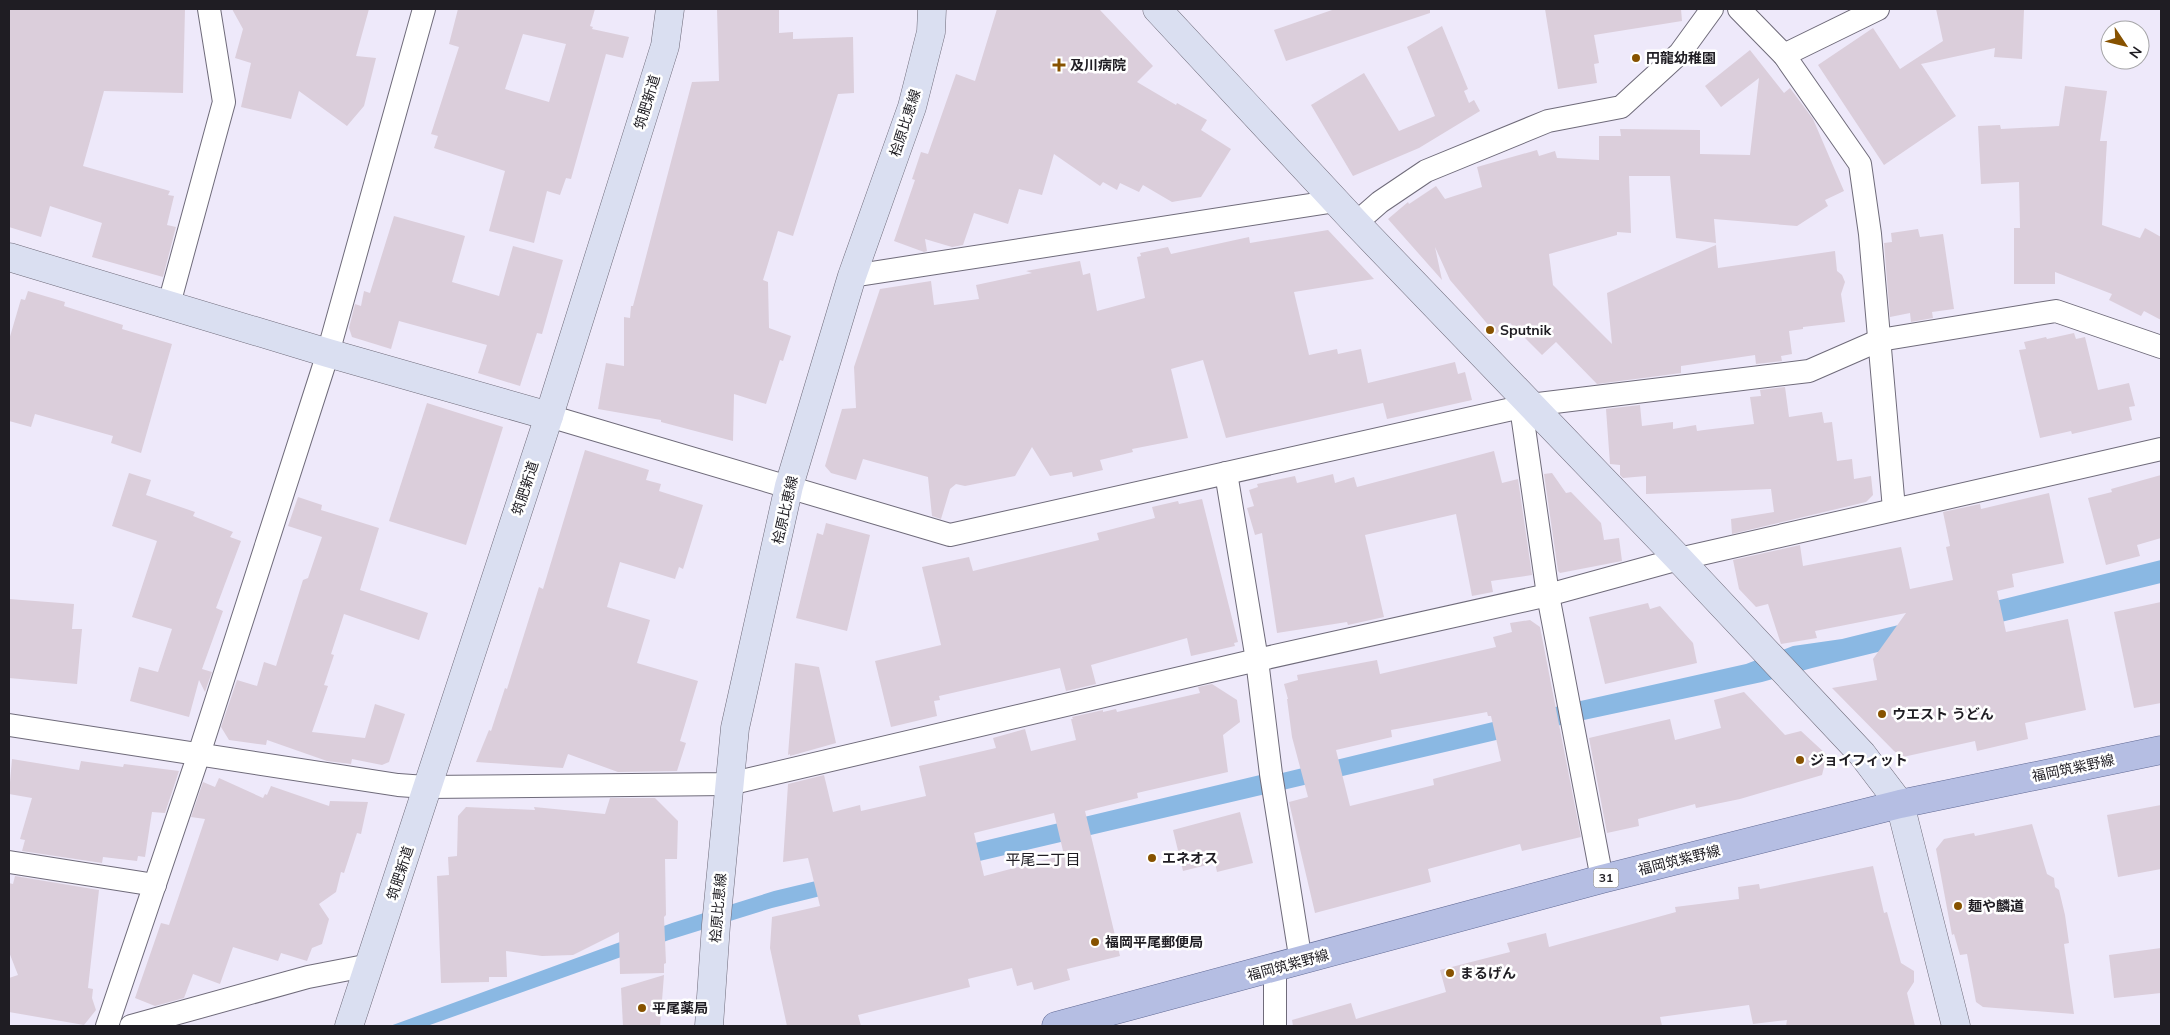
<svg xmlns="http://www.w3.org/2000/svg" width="2170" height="1035" font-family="Mulish,'Noto Sans JP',sans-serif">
	<rect width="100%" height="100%" fill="#eee9fa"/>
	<path fill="#8ab8e3" d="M 2161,560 L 2161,583 L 1812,668 L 1762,682 L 1565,724 L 851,891 L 849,889 L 772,908 L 669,940 L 427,1026 L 390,1026 L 672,923 L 774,891 L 1260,775 L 1282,773 L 1576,702 L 1746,664 L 1793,646 L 1842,639 Z"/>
	<g fill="#dbcedb" fill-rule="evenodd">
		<path d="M 9,9 L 185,9 L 183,93 L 104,91 L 83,166 L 170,191 L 168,195 L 174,196 L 167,225 L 176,227 L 163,277 L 92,257 L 102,223 L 50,206 L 41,237 L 9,227 Z"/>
		<path d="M 232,9 L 369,9 L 356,56 L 376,58 L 364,106 L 347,126 L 299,91 L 291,119 L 241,107 L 251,63 L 235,58 L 243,29 Z"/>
		<path d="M 458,9 L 595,9 L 590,26 L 593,27 L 592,29 L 629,37 L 623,58 L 606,54 L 571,179 L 566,178 L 560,195 L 547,191 L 534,243 L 489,231 L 505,171 L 434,148 L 438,136 L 431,134 L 459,47 L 449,44 ZM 523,34 L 566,44 L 549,102 L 505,89 Z"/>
		<path d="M 717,9 L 779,9 L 779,33 L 793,32 L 793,39 L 853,37 L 854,93 L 838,94 L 793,236 L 778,231 L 763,280 L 768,282 L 769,328 L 791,336 L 783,361 L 780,360 L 766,404 L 734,394 L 733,441 L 661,422 L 661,420 L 598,409 L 606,363 L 624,366 L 624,317 L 630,318 L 631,306 L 633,306 L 692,82 L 719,81 Z"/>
		<path d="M 997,9 L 1100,10 L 1153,66 L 1137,82 L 1176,105 L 1177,103 L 1207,120 L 1201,130 L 1231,149 L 1201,197 L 1172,202 L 1143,185 L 1139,192 L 1120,183 L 1117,190 L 1103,182 L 1100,186 L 1054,154 L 1042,195 L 1019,189 L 1008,224 L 974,213 L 963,245 L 952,247 L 925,239 L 927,251 L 924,252 L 894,241 L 915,180 L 912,179 L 921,152 L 928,154 L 956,74 L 975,81 Z"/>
		<path d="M 1335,9 L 1430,9 L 1430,13 L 1286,61 L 1274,30 Z"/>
		<path d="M 1545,9 L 1681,9 L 1682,21 L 1594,35 L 1599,63 L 1594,64 L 1597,83 L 1558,89 Z"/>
		<path d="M 1936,9 L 2024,10 L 2022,59 L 1994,57 L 1995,48 L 1921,64 L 1956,116 L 1884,165 L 1818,65 L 1873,28 L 1900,69 L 1943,41 Z"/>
		<path d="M 1442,26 L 1468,89 L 1464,91 L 1469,103 L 1474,100 L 1480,111 L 1419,148 L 1353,176 L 1311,105 L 1364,73 L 1399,131 L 1435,116 L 1407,47 Z"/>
		<path d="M 1750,50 L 1784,93 L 1790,88 L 1813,119 L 1844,191 L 1825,200 L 1828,206 L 1797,226 L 1714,219 L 1716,243 L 1676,238 L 1670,176 L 1629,176 L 1631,233 L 1617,232 L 1617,235 L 1549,254 L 1553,285 L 1612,344 L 1607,293 L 1716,245 L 1718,268 L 1835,251 L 1837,271 L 1842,275 L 1845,282 L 1841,294 L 1845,322 L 1803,327 L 1803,329 L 1789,331 L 1792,354 L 1781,356 L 1782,361 L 1756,364 L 1755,355 L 1681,366 L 1681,373 L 1597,384 L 1556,342 L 1542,355 L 1510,323 L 1496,334 L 1450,280 L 1435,247 L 1442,280 L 1388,219 L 1408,202 L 1409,204 L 1436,186 L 1445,199 L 1482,187 L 1477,167 L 1537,150 L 1539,156 L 1555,151 L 1557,158 L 1599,160 L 1599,136 L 1621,136 L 1620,129 L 1700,130 L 1700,154 L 1750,155 L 1759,78 L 1721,107 L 1705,86 Z"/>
		<path d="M 2065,86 L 2107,91 L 2100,141 L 2107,141 L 2102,225 L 2140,238 L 2145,228 L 2161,237 L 2161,320 L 2144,311 L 2141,316 L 2109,300 L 2112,294 L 2055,272 L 2055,284 L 2014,284 L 2014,228 L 2020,228 L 2019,182 L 1981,184 L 1978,126 L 2000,125 L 2001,129 L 2059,126 Z"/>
		<path d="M 394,216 L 465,236 L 452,282 L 499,296 L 513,246 L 563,260 L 542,334 L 537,333 L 520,386 L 478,373 L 487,345 L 399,321 L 391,349 L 352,337 L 349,328 L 355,304 L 361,306 L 364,291 L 370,293 Z"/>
		<path d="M 1918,229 L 1920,237 L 1943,234 L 1954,309 L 1932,312 L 1933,318 L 1911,322 L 1910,313 L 1890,317 L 1884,243 L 1892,242 L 1891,233 Z"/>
		<path d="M 1328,230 L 1374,279 L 1294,292 L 1309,355 L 1337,349 L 1338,354 L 1361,349 L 1368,383 L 1455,362 L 1458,374 L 1465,372 L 1472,400 L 1387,419 L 1383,403 L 1226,438 L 1203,360 L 1171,369 L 1188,438 L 1132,449 L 1133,452 L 1100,460 L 1103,470 L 1073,477 L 1072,472 L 1050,476 L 1032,447 L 1015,476 L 965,486 L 956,484 L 950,489 L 941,519 L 932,516 L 928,477 L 863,459 L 856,480 L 831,473 L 825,466 L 842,409 L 856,408 L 854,367 L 880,289 L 931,281 L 934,305 L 979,299 L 976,285 L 1032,273 L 1026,271 L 1080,261 L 1083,275 L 1090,273 L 1097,311 L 1145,298 L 1137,257 L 1141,256 L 1140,253 L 1168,247 L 1171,254 L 1249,237 L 1250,243 Z"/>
		<path d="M 28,291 L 65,302 L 64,306 L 123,325 L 122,329 L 172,344 L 141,453 L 111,443 L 113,436 L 35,414 L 31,427 L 9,421 L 9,340 L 21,299 L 25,300 Z"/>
		<path d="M 2074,333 L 2076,339 L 2085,337 L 2098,390 L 2129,383 L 2135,406 L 2129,407 L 2132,420 L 2072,434 L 2071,431 L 2040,438 L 2019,350 L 2026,349 L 2024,342 L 2046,337 L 2047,339 Z"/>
		<path d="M 1785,387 L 1789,417 L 1822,412 L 1824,423 L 1832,422 L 1837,461 L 1852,459 L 1854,479 L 1871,476 L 1873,495 L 1866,502 L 1732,534 L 1731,519 L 1774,512 L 1771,489 L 1646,494 L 1646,476 L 1623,478 L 1620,475 L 1620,465 L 1610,464 L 1606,409 L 1640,405 L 1642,426 L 1673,422 L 1673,429 L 1696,425 L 1697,431 L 1704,430 L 1754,424 L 1750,397 L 1761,396 L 1760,390 Z"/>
		<path d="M 427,403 L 503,427 L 466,545 L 389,521 Z"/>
		<path d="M 585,450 L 649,470 L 646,480 L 661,484 L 659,491 L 703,505 L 683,569 L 679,567 L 675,579 L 620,562 L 607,607 L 650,620 L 637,663 L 698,681 L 680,741 L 686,743 L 677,771 L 618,772 L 568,754 L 563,768 L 476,762 L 489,730 L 491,731 L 505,688 L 507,689 L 539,587 L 543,589 Z"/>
		<path d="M 1494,451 L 1502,483 L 1518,479 L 1532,575 L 1491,581 L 1493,592 L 1472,596 L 1456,514 L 1365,535 L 1384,617 L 1348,625 L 1347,622 L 1277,633 L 1262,533 L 1255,535 L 1247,508 L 1254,506 L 1249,490 L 1258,487 L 1257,484 L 1295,476 L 1297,483 L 1333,474 L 1335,483 L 1354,477 L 1357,487 Z"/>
		<path d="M 129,473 L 151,480 L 146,495 L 195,512 L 193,516 L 233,532 L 230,537 L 241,541 L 216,608 L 223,611 L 202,669 L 212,672 L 205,692 L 199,680 L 189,717 L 130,701 L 139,667 L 158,672 L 172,629 L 132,617 L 157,541 L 112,526 Z"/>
		<path d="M 1552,473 L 1566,493 L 1571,492 L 1601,523 L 1604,540 L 1619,538 L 1622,561 L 1560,573 L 1558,571 L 1544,474 Z"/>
		<path d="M 2161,475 L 2161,538 L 2137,545 L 2140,556 L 2106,565 L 2088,498 L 2112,492 L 2111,489 Z"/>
		<path d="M 2049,493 L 2064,563 L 2012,574 L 2014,587 L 1997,591 L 2006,632 L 2068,619 L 2086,710 L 2025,723 L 2028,739 L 1977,751 L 1975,741 L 1903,757 L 1894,751 L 1832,688 L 1877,680 L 1873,659 L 1906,613 L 1815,631 L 1817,638 L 1781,644 L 1768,604 L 1756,607 L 1739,589 L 1733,560 L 1800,545 L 1803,566 L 1901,547 L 1910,589 L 1953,580 L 1946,547 L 1950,546 L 1943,512 L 1980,504 L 1981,509 Z"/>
		<path d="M 298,497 L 322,505 L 321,510 L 379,528 L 360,590 L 428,613 L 419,640 L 344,614 L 331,654 L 334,655 L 324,685 L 328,686 L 312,732 L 365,738 L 375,704 L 405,714 L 389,762 L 382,765 L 352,759 L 351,764 L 327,761 L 267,740 L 266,745 L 229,740 L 221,727 L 237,680 L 257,686 L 264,662 L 276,666 L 303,580 L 308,578 L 322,537 L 288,526 Z"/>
		<path d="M 1202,499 L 1238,642 L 1234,643 L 1235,646 L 1191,656 L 1187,638 L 1091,665 L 1096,684 L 1066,691 L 1060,668 L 939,696 L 940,700 L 934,701 L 937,716 L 891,727 L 875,661 L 941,645 L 922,567 L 969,557 L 973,571 L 1099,540 L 1097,533 L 1155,518 L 1152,507 L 1178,501 L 1179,504 Z"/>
		<path d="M 826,523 L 870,535 L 847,631 L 796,618 L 817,533 L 823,535 Z"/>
		<path d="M 9,599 L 74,604 L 72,629 L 82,629 L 77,684 L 9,678 Z"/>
		<path d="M 2161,602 L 2161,703 L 2134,708 L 2114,612 Z"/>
		<path d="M 1648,603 L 1650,609 L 1660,606 L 1693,643 L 1697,663 L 1605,684 L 1589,617 Z"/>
		<path d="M 1530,620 L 1540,627 L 1581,837 L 1522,851 L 1520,844 L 1428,869 L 1431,882 L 1315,913 L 1289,802 L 1308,797 L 1292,737 L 1287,699 L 1288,699 L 1284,684 L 1298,680 L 1297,675 L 1377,660 L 1380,674 L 1496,647 L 1493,637 L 1512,632 L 1510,623 ZM 1487,712 L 1488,716 L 1491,716 L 1501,761 L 1433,779 L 1434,785 L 1350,806 L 1336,750 L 1392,737 L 1391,730 Z"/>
		<path d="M 795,663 L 819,667 L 836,743 L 790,756 L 790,754 L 788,755 Z"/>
		<path d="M 1212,684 L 1237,700 L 1240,722 L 1223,735 L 1228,772 L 1137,793 L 1138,798 L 1085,811 L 1120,956 L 1067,969 L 1070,980 L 1034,990 L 1032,982 L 1017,986 L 1012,968 L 968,979 L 970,987 L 858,1015 L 861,1026 L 787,1026 L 770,948 L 772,917 L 820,906 L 808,858 L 783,862 L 788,784 L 824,775 L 833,812 L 860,805 L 861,811 L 926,796 L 919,766 L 996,748 L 993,738 L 1025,729 L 1031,751 L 1076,740 L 1071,719 L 1073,719 L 1072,717 L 1103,710 L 1103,712 L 1116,709 L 1117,712 L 1200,693 L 1198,687 ZM 1054,813 L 1064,855 L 984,876 L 974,833 Z"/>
		<path d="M 1744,692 L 1785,735 L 1801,731 L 1827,755 L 1822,775 L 1740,799 L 1696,808 L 1695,804 L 1638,819 L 1639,826 L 1607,833 L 1589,738 L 1670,719 L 1675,740 L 1721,728 L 1714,700 Z"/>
		<path d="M 12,759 L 79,770 L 81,761 L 123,767 L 124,764 L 179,771 L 165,813 L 152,812 L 145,857 L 138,856 L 137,861 L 103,857 L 102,863 L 22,851 L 25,840 L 20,839 L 32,798 L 9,794 Z"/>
		<path d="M 219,778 L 263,798 L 265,794 L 267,795 L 271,786 L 329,806 L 330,801 L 368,802 L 361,834 L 357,833 L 344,873 L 341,872 L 336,892 L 319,904 L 329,919 L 322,944 L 312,948 L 307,961 L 281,953 L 278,961 L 233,947 L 220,984 L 193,974 L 184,998 L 155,1006 L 135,998 L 161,923 L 169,925 L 205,819 L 191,817 L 203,782 L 215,787 Z"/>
		<path d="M 610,798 L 655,798 L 678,821 L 677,859 L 665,859 L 666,915 L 664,917 L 666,963 L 664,964 L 664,973 L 620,974 L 619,932 L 573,955 L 542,956 L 506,951 L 507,977 L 489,977 L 489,982 L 441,983 L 437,876 L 449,875 L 448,857 L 457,856 L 458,816 L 466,807 L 535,810 L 534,807 L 605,814 Z"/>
		<path d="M 2161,805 L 2161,869 L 2118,877 L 2107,815 Z"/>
		<path d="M 1240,812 L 1253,863 L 1217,872 L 1215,863 L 1183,871 L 1173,830 Z"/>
		<path d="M 2032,824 L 2047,874 L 2054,878 L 2055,887 L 2059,890 L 2065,915 L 2069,943 L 2064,944 L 2074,1014 L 1983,1007 L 1976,1002 L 1967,954 L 1960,955 L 1954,934 L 1952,935 L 1936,849 L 1944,839 L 1974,833 L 1975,836 Z"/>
		<path d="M 1873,866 L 1884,913 L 1887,912 L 1901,963 L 1914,971 L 1914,982 L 1907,993 L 1915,1026 L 1786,1026 L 1787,1020 L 1753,1024 L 1749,1005 L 1660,1017 L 1662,1026 L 1293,1026 L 1292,1020 L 1351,1003 L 1356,1019 L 1446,992 L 1440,970 L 1510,952 L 1507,943 L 1546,933 L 1549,947 L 1676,912 L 1675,907 L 1739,899 L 1738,887 L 1759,884 L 1760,889 Z"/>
		<path d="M 15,876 L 99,890 L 88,988 L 93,989 L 92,998 L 96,1010 L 84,1025 L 9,1012 L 9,978 L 18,975 L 9,952 L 9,883 L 13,884 Z"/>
		<path d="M 2161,948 L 2161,993 L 2114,998 L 2109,955 Z"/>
		<path d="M 664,975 L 660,1026 L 623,1026 L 621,988 Z"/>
	</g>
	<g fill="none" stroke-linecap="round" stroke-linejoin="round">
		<defs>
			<g id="street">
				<path d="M 1739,9 L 1784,55 L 1860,164 L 1870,234 L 1894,509"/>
				<path d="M 1784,55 L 1878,9"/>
				<path d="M 1356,223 L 1380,202 L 1426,171 L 1548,121 L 1621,107 L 1680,53 L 1712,9"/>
				<path d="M 852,276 L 1336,201"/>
				<path d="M 169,304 L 224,102 L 209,9"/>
				<path d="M 1521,407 L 1548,595 L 1602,879"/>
				<path d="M 549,416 L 950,535 L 1530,405 L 1809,371 L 1880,340 L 2056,311 L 2161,347"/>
				<path d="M 1226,473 L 1257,660 L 1271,774 L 1301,962"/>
				<path d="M 9,725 L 398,785 L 426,787 L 729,784 L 1257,660 L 1548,595 L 1679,559 L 2161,449"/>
				<path d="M 9,862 L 155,885"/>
				<path d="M 1275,968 L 1275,1026"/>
				<path d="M 107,1026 L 199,754 L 328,353 L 424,9"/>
				<path d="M 131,1026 L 308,977 L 370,965"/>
			</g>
			<g id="secondary">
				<path d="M 1157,9 L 1356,223 L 1679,559 L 1862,754 L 1900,804 L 1956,1026"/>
				<path d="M 9,257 L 328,353 L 549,416"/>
				<path d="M 349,1026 L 549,416 L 665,46 L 670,9"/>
				<path d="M 709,1026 L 716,925 L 735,728 L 789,486 L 852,276 L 912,107 L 931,32 L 932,9"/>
			</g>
			<path id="primary" d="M 1056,1026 L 1602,879 L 1900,804 L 2161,750"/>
		</defs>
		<use href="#street" stroke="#6f6b7a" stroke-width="24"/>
		<use href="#secondary" stroke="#6f6b7a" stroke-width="29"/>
		<use href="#primary" stroke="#616a94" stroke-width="29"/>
		<use href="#street" stroke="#fff" stroke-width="22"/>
		<use href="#secondary" stroke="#dadff1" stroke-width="28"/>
		<use href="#primary" stroke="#b5bee3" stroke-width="28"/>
	</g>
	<g fill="#875200" stroke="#fff" stroke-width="2">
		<circle cx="1636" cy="58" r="5"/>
		<path d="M1056.5 57.5h5v5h5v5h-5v5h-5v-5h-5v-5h5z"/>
		<circle cx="1490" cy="330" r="5"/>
		<circle cx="1882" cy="714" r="5"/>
		<circle cx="1800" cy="760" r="5"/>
		<circle cx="1152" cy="858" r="5"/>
		<circle cx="1958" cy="906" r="5"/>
		<circle cx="1095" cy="942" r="5"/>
		<circle cx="1450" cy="973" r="5"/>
		<circle cx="642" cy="1008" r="5"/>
	</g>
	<g text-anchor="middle" stroke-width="5" stroke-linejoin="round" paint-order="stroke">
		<rect fill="#fff" stroke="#626165" stroke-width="1" x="1593.5" y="868.5" width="25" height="19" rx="4"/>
		<g font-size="12" font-weight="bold" fill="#1f1d23">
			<text x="1606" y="882">31</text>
		</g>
		<g font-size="14" font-weight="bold" fill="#1f1d23" stroke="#fff" text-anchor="start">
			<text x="1646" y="63">円龍幼稚園</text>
			<text x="1070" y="70">及川病院</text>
			<text x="1500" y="335">Sputnik</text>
			<text x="1892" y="719">ウエスト うどん</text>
			<text x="1810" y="765">ジョイフィット</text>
			<text x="1162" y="863">エネオス</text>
			<text x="1968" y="911">麺や麟道</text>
			<text x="1105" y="947">福岡平尾郵便局</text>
			<text x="1460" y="978">まるげん</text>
			<text x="652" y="1013">平尾薬局</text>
		</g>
		<g font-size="14" fill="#1f1d23" stroke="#fff">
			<text transform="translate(647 102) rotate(-73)" y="5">筑肥新道</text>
			<text transform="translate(905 123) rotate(-72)" y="5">桧原比恵線</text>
			<text transform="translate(525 488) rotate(-72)" y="5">筑肥新道</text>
			<text transform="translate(785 510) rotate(-77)" y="5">桧原比恵線</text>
			<text transform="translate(2073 768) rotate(-12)" y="5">福岡筑紫野線</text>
			<text transform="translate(1679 860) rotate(-14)" y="5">福岡筑紫野線</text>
			<text transform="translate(400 873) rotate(-72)" y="5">筑肥新道</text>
			<text transform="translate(718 908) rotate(-85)" y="5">桧原比恵線</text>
			<text transform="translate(1288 965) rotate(-15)" y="5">福岡筑紫野線</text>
		</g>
		<g font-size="15" fill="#1f1d23" stroke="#fff">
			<text x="1043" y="865">平尾二丁目</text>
		</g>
	</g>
	<rect width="2170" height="1035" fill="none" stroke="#1f1d23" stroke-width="20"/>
	<g transform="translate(2125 45) rotate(125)"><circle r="24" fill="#ffffff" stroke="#a5a5a7"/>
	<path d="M0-4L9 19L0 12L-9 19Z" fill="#875200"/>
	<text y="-8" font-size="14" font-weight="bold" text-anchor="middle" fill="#1f1d23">N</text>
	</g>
</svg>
